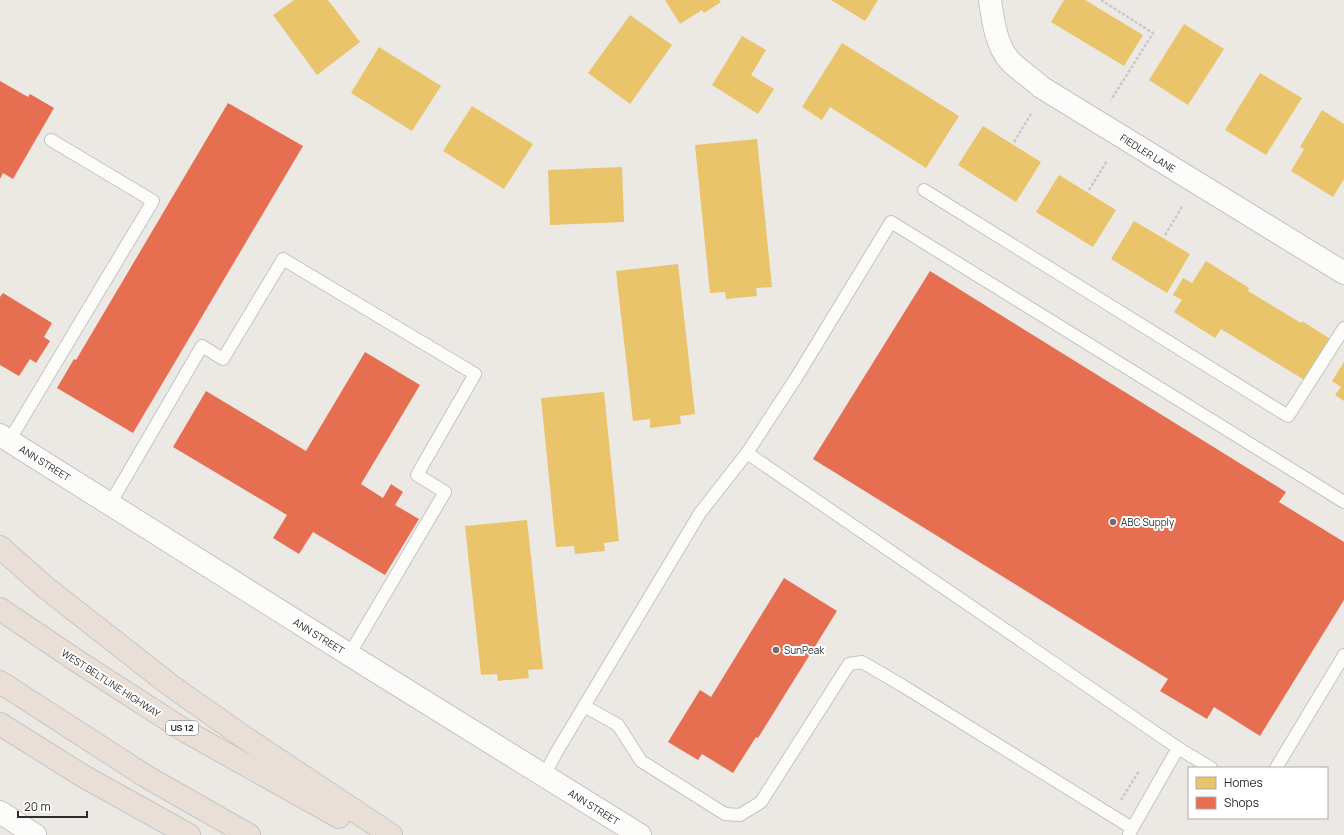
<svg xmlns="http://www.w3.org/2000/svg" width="1344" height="835" font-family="Manrope,sans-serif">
	<rect width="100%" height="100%" fill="#ece8e4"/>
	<g fill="#e9c46a">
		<path d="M 294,0 L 328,0 L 360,42 L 317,75 L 273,15 Z"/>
		<path d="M 665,0 L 719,0 L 721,2 L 704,13 L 702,10 L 680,24 Z"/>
		<path d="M 831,0 L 878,0 L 865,21 Z"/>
		<path d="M 1064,0 L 1085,0 L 1143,35 L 1124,66 L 1051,22 Z"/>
		<path d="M 630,15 L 672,45 L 630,104 L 588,73 Z"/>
		<path d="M 1184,24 L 1224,49 L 1188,105 L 1149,80 Z"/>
		<path d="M 742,36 L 766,50 L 751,75 L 774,89 L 758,114 L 712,85 Z"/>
		<path d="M 842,43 L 959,116 L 926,168 L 830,107 L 822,120 L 802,107 Z"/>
		<path d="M 379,47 L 441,86 L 412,131 L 351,93 Z"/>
		<path d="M 1260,73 L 1302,98 L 1266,155 L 1225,130 Z"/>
		<path d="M 472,106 L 533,144 L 504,189 L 443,151 Z"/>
		<path d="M 1322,110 L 1344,124 L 1344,179 L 1333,197 L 1291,171 L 1304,149 L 1300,147 Z"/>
		<path d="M 983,126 L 1041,162 L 1016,202 L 958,165 Z"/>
		<path d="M 757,139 L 772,287 L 756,288 L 757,296 L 726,299 L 725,292 L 710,293 L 695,145 Z"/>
		<path d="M 622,167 L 624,222 L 550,225 L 548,170 Z"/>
		<path d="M 1059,175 L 1116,210 L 1093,247 L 1036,212 Z"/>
		<path d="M 1134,221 L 1190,254 L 1167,293 L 1111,259 Z"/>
		<path d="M 1206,261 L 1249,288 L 1248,291 L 1301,323 L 1302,321 L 1332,340 L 1306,381 L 1221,329 L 1215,338 L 1174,312 L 1182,300 L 1173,295 L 1183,278 L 1192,283 Z"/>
		<path d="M 678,264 L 695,414 L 680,416 L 681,424 L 650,428 L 650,419 L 633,421 L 616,271 Z"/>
		<path d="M 1344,362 L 1344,401 L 1335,395 L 1341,387 L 1332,381 Z"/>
		<path d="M 604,392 L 619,541 L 604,543 L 605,551 L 575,554 L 574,546 L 556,547 L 541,398 Z"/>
		<path d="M 527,520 L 543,669 L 528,670 L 529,678 L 498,681 L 497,674 L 481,675 L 465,526 Z"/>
	</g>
	<g fill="#e76f51">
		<path d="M 0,81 L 28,97 L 30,94 L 54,108 L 13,179 L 3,173 L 0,179 Z"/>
		<path d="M 228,103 L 303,146 L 133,433 L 57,388 L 74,359 L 76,360 Z"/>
		<path d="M 930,271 L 1286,492 L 1279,502 L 1344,542 L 1344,600 L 1260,736 L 1214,707 L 1207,719 L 1160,691 L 1168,679 L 813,459 Z"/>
		<path d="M 3,293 L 52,323 L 44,337 L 50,341 L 36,363 L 30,359 L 19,376 L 0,365 L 0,297 Z"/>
		<path d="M 365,352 L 420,385 L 361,484 L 383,498 L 391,484 L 403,492 L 395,505 L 419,519 L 385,575 L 313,532 L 299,554 L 273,538 L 287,515 L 173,447 L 206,391 L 306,451 Z"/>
		<path d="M 784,578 L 837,611 L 758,738 L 756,737 L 733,773 L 702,754 L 698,760 L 668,742 L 700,690 L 711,697 Z"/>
	</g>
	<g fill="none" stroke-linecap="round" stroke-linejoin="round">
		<defs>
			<g id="lane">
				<path d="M 924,190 L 1288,416 L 1344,328"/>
				<path d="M 9,441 L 153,201 L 51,140"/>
				<path d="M 110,504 L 202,346 L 223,359 L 283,259 L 475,374 L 417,475 L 445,492 L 349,655"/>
				<path d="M 584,706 L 618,725 L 641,761 L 725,814 L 740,815 L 761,802 L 849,664 L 862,662 L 903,686 L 1132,828"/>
				<path d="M 1211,768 L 1178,748 L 747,453 L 796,378 L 891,222 L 1344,502"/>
				<path d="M 1276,768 L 1344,655"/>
				<path d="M 544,776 L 556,753 L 700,513 L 747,453"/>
				<path d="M 1129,834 L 1178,748"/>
			</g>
			<g id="street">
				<path d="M 990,0 C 993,21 996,45 1010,61 C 1019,70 1031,78 1041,87 L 1344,273"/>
				<path d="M 0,435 L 377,672 L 640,835"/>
			</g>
			<path id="secondary" d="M 0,812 L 35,835"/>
			<g id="highway">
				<path d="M 0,547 L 45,587 L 170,685 L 238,733 L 391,835"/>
				<path d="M 0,609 L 74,659 L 187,732 L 339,817"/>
				<path d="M 0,682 L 147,777 L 249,835"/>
				<path d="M 0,724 L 83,776 L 189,835"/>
			</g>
		</defs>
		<use href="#lane" stroke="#c5c4c5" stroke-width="14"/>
		<use href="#street" stroke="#c5c4c5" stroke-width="24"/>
		<use href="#secondary" stroke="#c5c4c5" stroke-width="24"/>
		<use href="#highway" stroke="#c6c5c4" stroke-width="24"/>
		<g stroke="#c9c9c8" stroke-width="2.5" stroke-dasharray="3 2" stroke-linecap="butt">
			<path d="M 1101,0 L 1153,33 L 1111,100"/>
			<path d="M 1014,142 L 1031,114"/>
			<path d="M 1089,190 L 1107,161"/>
			<path d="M 1165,235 L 1182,207"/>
			<path d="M 1121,800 L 1139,771"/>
		</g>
		<use href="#lane" stroke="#fcfcfb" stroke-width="12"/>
		<use href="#street" stroke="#fcfcfb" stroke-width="22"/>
		<use href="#secondary" stroke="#fcfcfb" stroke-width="22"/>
		<use href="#highway" stroke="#eadfd6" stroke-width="22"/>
	</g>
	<g fill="#706f6e" stroke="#fff" stroke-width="1.5">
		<circle cx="1113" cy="522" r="4"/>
		<circle cx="776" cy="650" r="4"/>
	</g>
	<g text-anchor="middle" stroke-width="4" stroke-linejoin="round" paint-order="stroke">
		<rect fill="#fff" stroke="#6d6d6d" stroke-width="1" x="166" y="721" width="32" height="14" rx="3"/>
		<g font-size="9" font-weight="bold" fill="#2e2e2e">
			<text x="182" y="731">US 12</text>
		</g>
		<g font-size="10" fill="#2e2e2e" stroke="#fff">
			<text transform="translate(1148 153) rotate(32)" y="4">FIEDLER LANE</text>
			<text transform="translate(45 463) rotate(32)" y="4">ANN STREET</text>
			<text transform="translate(319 636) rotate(32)" y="4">ANN STREET</text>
			<text transform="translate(111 683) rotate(33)" y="4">WEST BELTLINE HIGHWAY</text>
			<text transform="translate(594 807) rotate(32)" y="4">ANN STREET</text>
		</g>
		<g font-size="10" fill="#2e2e2e" stroke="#fff" text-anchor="start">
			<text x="1121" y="526">ABC Supply</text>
			<text x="784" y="654">SunPeak</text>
		</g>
	</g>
	<rect x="1188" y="767" width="140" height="52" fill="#ffffff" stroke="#ababab"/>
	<rect x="1196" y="777" width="20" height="12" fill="#e9c46a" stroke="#ababab"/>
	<text x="1224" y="787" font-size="12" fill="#2e2e2e">Homes</text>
	<rect x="1196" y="797" width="20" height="12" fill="#e76f51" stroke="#ababab"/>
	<text x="1224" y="807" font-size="12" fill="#2e2e2e">Shops</text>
	<path d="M18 811v6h69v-6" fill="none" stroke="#2e2e2e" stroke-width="2"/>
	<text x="24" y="811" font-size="12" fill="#2e2e2e" stroke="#ffffff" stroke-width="3" paint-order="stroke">20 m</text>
</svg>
